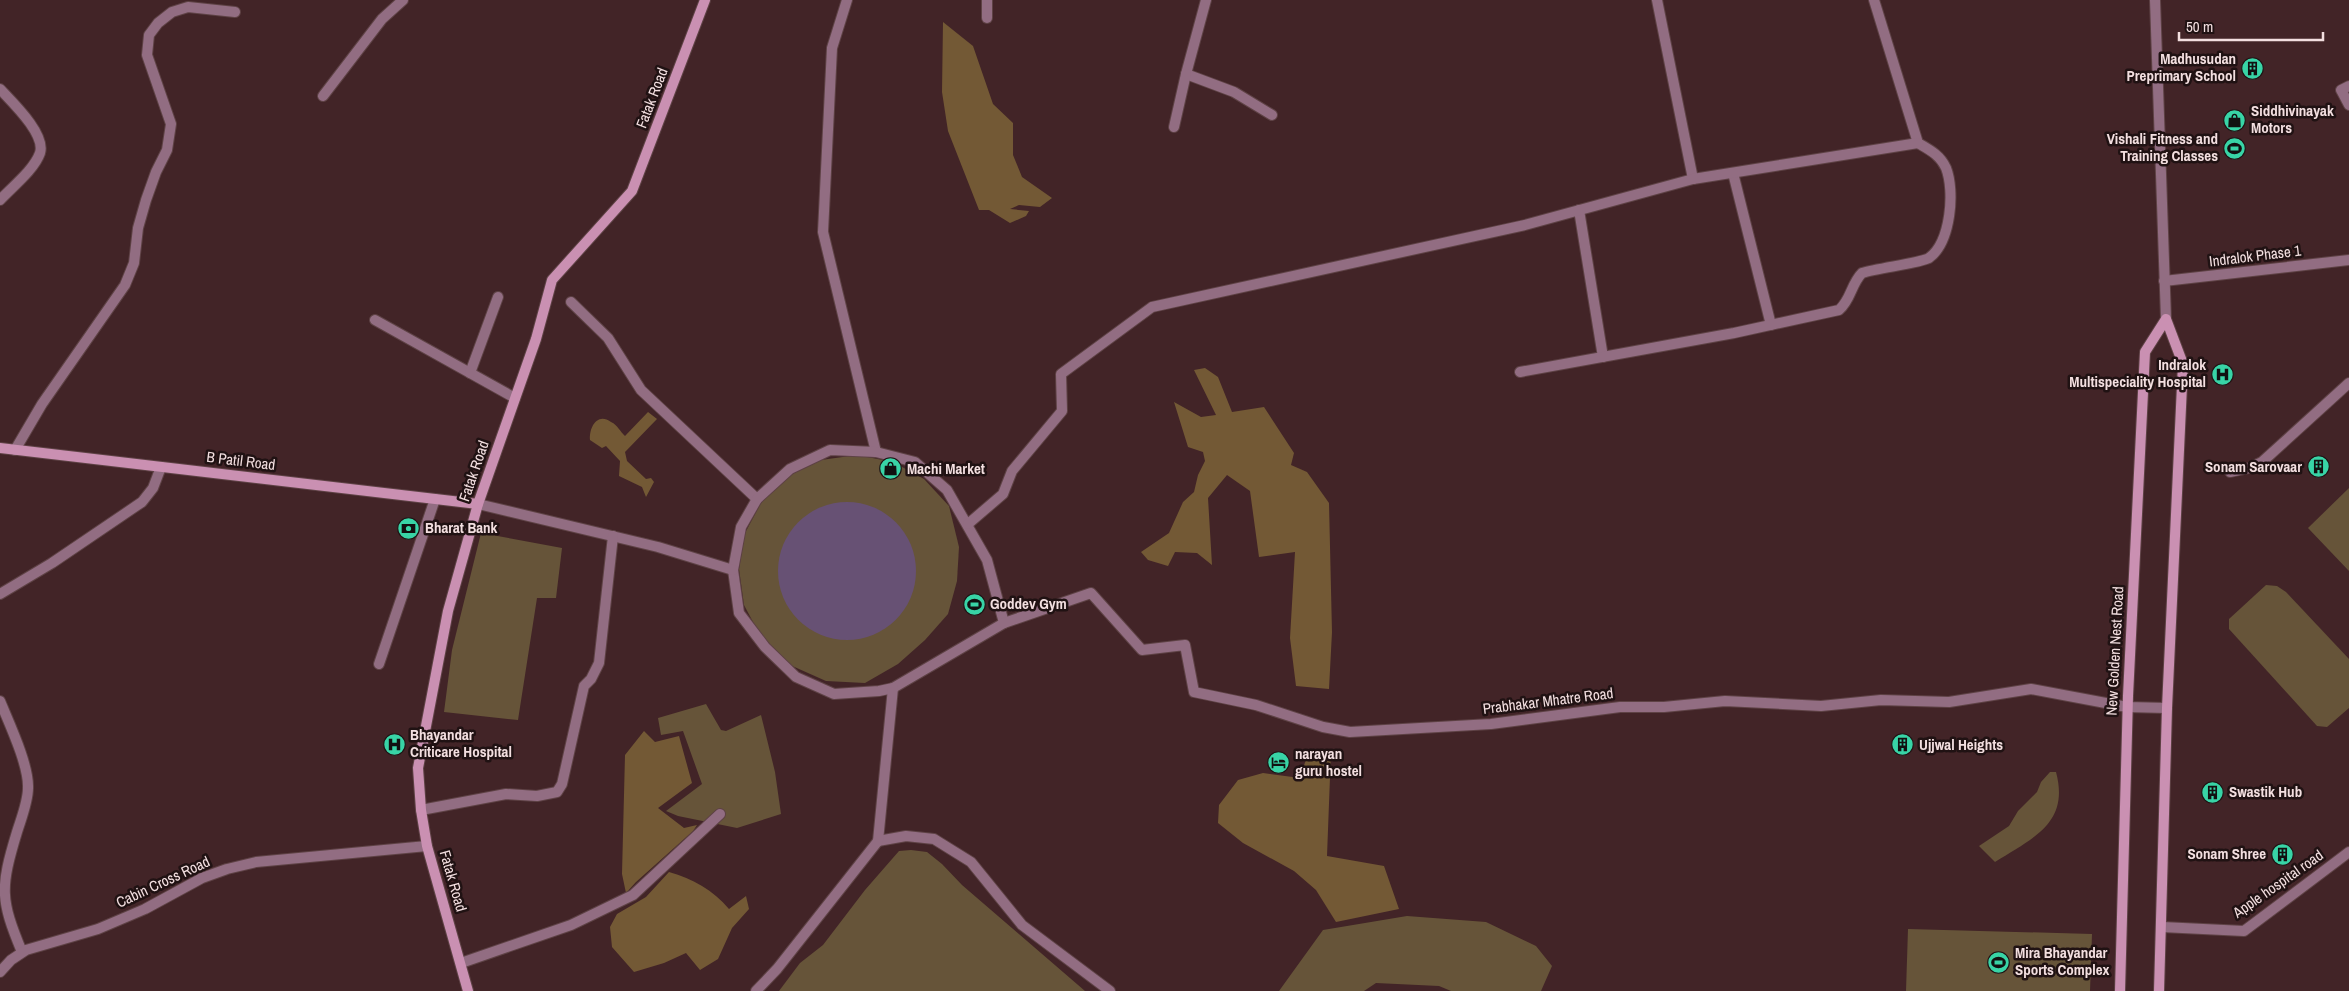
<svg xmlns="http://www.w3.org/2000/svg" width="2349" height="991" font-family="'Archivo Narrow',sans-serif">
	<rect width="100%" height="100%" fill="#422427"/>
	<g fill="#665439">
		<path d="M 857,455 L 893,462 L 924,479 L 949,506 L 959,547 L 957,581 L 948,614 L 925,640 L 898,664 L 865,683 L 826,681 L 790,665 L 762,639 L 744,605 L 739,569 L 745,533 L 762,501 L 788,476 L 821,460 Z"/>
		<path d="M 2349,488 L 2349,571 L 2308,528 Z"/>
		<path d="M 481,533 L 562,548 L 556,598 L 537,598 L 518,720 L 444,712 L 452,650 Z"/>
		<path d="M 2266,585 L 2277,586 L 2286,592 L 2349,659 L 2349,708 L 2327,727 L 2317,726 L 2229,629 L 2229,619 Z"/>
		<path d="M 706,704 L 721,730 L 726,731 L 761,715 L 775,772 L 781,814 L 737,828 L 678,816 L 666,811 L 702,784 L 683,731 L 661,735 L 658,718 Z"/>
		<path d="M 2050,772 L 2056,772 C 2070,824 2032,838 1995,862 L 1979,846 L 2009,826 L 2018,811 L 2037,792 L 2041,782 Z"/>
		<path d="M 911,850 L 927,852 L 942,864 L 962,885 L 1085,991 L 779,991 L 800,963 L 823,945 L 865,890 L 899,851 Z"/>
		<path d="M 1407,916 L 1486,922 L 1536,946 L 1552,966 L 1541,991 L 1451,991 L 1439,986 L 1376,983 L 1364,991 L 1279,991 L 1323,930 Z"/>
		<path d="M 1908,929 L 2092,934 L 2090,991 L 1906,991 Z"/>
	</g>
	<g fill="#735935">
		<path d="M 943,22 L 973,46 L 993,104 L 1013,123 L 1013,155 L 1022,177 L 1052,198 L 1040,207 L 1019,205 L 1010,209 L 1029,211 L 1026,216 L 1010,223 L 989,210 L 979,210 L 948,131 L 942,92 Z"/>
		<path d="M 1205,368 L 1218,377 L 1232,412 L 1264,407 L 1294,453 L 1291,465 L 1307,472 L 1329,503 L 1332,632 L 1329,689 L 1296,686 L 1290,638 L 1295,552 L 1259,557 L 1250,491 L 1227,475 L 1208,498 L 1212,565 L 1197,553 L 1175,552 L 1168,566 L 1148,560 L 1141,552 L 1169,533 L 1183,502 L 1194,492 L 1198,475 L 1205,461 L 1203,452 L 1188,447 L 1174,402 L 1201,417 L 1216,415 L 1194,370 Z"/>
		<path d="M 648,412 L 657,419 L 625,452 L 627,461 L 646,479 L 651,478 L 654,482 L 646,497 L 642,487 L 619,476 L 620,461 L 606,446 L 602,448 L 590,440 C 589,428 597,412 611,422 C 618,425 620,432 625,436 Z"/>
		<path d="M 644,731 L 655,742 L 679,736 L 692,783 L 658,808 L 684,828 L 697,825 L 693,831 L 636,882 L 626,893 L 622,874 L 625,755 Z"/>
		<path d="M 1309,750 L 1331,751 L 1327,856 L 1384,866 L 1399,909 L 1336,922 L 1316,890 L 1294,871 L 1243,843 L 1218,823 L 1219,805 L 1238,780 L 1263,773 L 1300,778 Z"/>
		<path d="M 669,872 C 693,879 713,890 729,909 L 746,896 L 749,909 L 732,928 L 718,959 L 700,970 L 686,953 L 664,963 L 634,972 L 612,947 L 610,927 L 617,914 L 646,897 Z"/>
	</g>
	<circle fill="#675174" cx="847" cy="571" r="69"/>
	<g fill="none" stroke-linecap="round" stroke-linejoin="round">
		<defs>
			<g id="minor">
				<path d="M 847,0 L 832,48 L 823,232 L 876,452"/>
				<path d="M 1206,0 L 1186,74 L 1234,92 L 1272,115"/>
				<path d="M 1657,0 L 1693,179"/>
				<path d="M 987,18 L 987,0"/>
				<path d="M 2349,86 L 2341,90 L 2349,105"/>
				<path d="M 0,89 C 12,102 46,134 40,153 C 34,170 12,187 0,200"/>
				<path d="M 323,96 L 382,19 L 403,0"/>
				<path d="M 1174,127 L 1186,74"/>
				<path d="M 1733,173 L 1771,325"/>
				<path d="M 1579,210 L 1603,357"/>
				<path d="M 2164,281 L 2349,260"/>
				<path d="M 571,302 L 608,338 L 641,390 L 757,499"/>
				<path d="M 375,320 L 515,398"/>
				<path d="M 1520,372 L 1734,333 L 1839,310 C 1851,300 1851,284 1862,273 C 1877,268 1921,263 1929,258 C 1951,242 1955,191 1946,168 C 1940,155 1930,150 1918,143 L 1874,0"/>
				<path d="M 470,373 L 498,297"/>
				<path d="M 15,450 L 42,404 L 125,285 L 134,263 L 138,228 L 146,200 L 156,172 L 167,150 L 171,124 L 147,55 L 149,35 L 158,23 L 172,12 L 188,7 L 235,12"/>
				<path d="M 830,450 L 876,452 L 915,462 L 947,490 L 987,560 L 1004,623 L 893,688 L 879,691 L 834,694 L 796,677 L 765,647 L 739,613 L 733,570 L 741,527 L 757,499 L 790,469 Z"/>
				<path d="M 2230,472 L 2249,468 L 2262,462 L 2349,383"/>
				<path d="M 478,504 L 658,547 L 733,570"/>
				<path d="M 968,524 L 1003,494 L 1012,471 L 1062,411 L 1061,374 L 1152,307 L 1525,225 L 1693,179 L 1918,143"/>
				<path d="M 0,594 L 52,563 L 142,502 L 153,488 L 161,467"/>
				<path d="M 1004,623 L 1091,593 L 1142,650 L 1185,645 L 1194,692 L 1256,705 L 1323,727 L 1350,732 L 1491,724 L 1620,707 L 1664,707 L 1725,701 L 1821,706 L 1881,700 L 1949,702 L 2031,689 L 2127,707 L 2167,708"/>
				<path d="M 379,664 L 435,499"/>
				<path d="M 0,701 C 9,723 29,765 28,788 C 28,802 21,819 17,832 C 0,888 0,899 22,952"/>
				<path d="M 421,810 L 506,794 L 537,796 L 557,792 L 562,784 L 584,686 L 591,679 L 599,663 L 613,536"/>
				<path d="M 878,841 L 906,836 L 934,839 L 971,862 L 1022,925 L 1110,991"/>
				<path d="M 2162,927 L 2244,931 L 2349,852"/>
				<path d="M 461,963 L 571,925 L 633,895 L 720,814"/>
				<path d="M 0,972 L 11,960 L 26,950 L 98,929 L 145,909 L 202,878 L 227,869 L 256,862 L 427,846"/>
				<path d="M 756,991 L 777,969 L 878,841 L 893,688"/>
			</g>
			<path id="tertiary" d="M 2155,0 L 2166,319"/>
			<g id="secondary">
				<path d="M 0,448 L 478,504"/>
				<path d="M 468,991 L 427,846 L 421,810 L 418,768 L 448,611 L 478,504 L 536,339 L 552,280 L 632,191 L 705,0"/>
				<path d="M 2120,991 L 2128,696 L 2145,352 L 2166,319 L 2183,364 L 2167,708 L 2159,991"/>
			</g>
		</defs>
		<use href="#minor" stroke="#5e4245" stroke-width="12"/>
		<use href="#tertiary" stroke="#5e4245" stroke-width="12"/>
		<use href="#secondary" stroke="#5e4245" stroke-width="12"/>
		<use href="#minor" stroke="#926d82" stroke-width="10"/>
		<use href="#tertiary" stroke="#926d82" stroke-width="10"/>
		<use href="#secondary" stroke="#ca90b2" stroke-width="10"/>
	</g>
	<defs>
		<symbol id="building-disc" viewBox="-11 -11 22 22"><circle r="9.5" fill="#38d4a6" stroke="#201213"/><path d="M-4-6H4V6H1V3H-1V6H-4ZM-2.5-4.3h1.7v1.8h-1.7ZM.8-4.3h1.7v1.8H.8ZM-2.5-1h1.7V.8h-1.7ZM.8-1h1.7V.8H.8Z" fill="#111"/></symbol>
		<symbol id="shop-disc" viewBox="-11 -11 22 22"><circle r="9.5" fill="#38d4a6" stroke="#201213"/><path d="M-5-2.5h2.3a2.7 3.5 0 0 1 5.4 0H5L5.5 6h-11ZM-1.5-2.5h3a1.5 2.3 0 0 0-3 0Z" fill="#111"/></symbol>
		<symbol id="stadium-disc" viewBox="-11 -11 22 22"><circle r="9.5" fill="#38d4a6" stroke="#201213"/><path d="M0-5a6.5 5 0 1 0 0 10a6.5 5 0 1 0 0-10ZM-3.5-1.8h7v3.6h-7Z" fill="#111"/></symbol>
		<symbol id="hospital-disc" viewBox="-11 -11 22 22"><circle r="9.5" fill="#38d4a6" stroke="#201213"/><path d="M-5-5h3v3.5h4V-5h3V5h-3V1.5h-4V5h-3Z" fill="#111"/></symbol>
		<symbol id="bank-disc" viewBox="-11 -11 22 22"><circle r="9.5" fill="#38d4a6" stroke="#201213"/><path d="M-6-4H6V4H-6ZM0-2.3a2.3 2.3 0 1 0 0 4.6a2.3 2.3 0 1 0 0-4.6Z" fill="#111"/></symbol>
		<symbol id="hotel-disc" viewBox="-11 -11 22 22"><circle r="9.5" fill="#38d4a6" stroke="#201213"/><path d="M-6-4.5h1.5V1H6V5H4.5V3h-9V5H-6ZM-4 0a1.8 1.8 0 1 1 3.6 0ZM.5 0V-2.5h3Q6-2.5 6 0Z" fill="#111"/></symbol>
	</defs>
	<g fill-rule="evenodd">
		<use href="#building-disc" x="2240" y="56" width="25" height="25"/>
		<use href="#shop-disc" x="2222" y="108" width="25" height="25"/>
		<use href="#stadium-disc" x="2222" y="136" width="25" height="25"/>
		<use href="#hospital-disc" x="2210" y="362" width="25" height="25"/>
		<use href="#building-disc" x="2306" y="454" width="25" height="25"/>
		<use href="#shop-disc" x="878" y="456" width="25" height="25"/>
		<use href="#bank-disc" x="396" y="516" width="25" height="25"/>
		<use href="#stadium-disc" x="962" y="592" width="25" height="25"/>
		<use href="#hospital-disc" x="382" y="732" width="25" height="25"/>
		<use href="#building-disc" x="1890" y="732" width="25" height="25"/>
		<use href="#hotel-disc" x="1266" y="750" width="25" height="25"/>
		<use href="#building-disc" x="2200" y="780" width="25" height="25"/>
		<use href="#building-disc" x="2270" y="842" width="25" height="25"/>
		<use href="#stadium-disc" x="1986" y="950" width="25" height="25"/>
	</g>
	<g text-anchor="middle" stroke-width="5" stroke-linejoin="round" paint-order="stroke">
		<g font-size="15" font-weight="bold" fill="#f3dfe0" stroke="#201213" text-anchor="start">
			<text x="2236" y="64" text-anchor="end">Madhusudan<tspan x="2236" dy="17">Preprimary School</tspan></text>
			<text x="2251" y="116">Siddhivinayak<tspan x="2251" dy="17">Motors</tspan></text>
			<text x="2218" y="144" text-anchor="end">Vishali Fitness and<tspan x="2218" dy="17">Training Classes</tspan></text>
			<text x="2206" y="370" text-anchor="end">Indralok<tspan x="2206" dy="17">Multispeciality Hospital</tspan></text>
			<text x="2302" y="472" text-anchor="end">Sonam Sarovaar</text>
			<text x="907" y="474">Machi Market</text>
			<text x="425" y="533">Bharat Bank</text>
			<text x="990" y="609">Goddev Gym</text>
			<text x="410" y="740">Bhayandar<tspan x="410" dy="17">Criticare Hospital</tspan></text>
			<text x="1919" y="750">Ujjwal Heights</text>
			<text x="1295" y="759">narayan<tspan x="1295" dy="17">guru hostel</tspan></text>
			<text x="2229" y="797">Swastik Hub</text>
			<text x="2266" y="859" text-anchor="end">Sonam Shree</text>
			<text x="2015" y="958">Mira Bhayandar<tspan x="2015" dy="17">Sports Complex</tspan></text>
		</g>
		<g font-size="15" fill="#f3dfe0" stroke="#201213">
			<text transform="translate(652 98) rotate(-69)" y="5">Fatak Road</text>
			<text transform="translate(2255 256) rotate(-7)" y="5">Indralok Phase 1</text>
			<text transform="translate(241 461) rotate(7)" y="5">B Patil Road</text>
			<text transform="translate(474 471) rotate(-71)" y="5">Fatak Road</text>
			<text transform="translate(2115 651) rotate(-87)" y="5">New Golden Nest Road</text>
			<text transform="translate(1548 701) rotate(-7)" y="5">Prabhakar Mhatre Road</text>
			<text transform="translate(453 881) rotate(74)" y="5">Fatak Road</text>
			<text transform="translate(163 882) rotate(-25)" y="5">Cabin Cross Road</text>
			<text transform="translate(2278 884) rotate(-35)" y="5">Apple hospital road</text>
		</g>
	</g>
	<path d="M2179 32v8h144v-8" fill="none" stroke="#f3dfe0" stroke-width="2.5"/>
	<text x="2186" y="32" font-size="15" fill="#f3dfe0" stroke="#201213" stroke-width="4" paint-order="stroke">50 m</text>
</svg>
